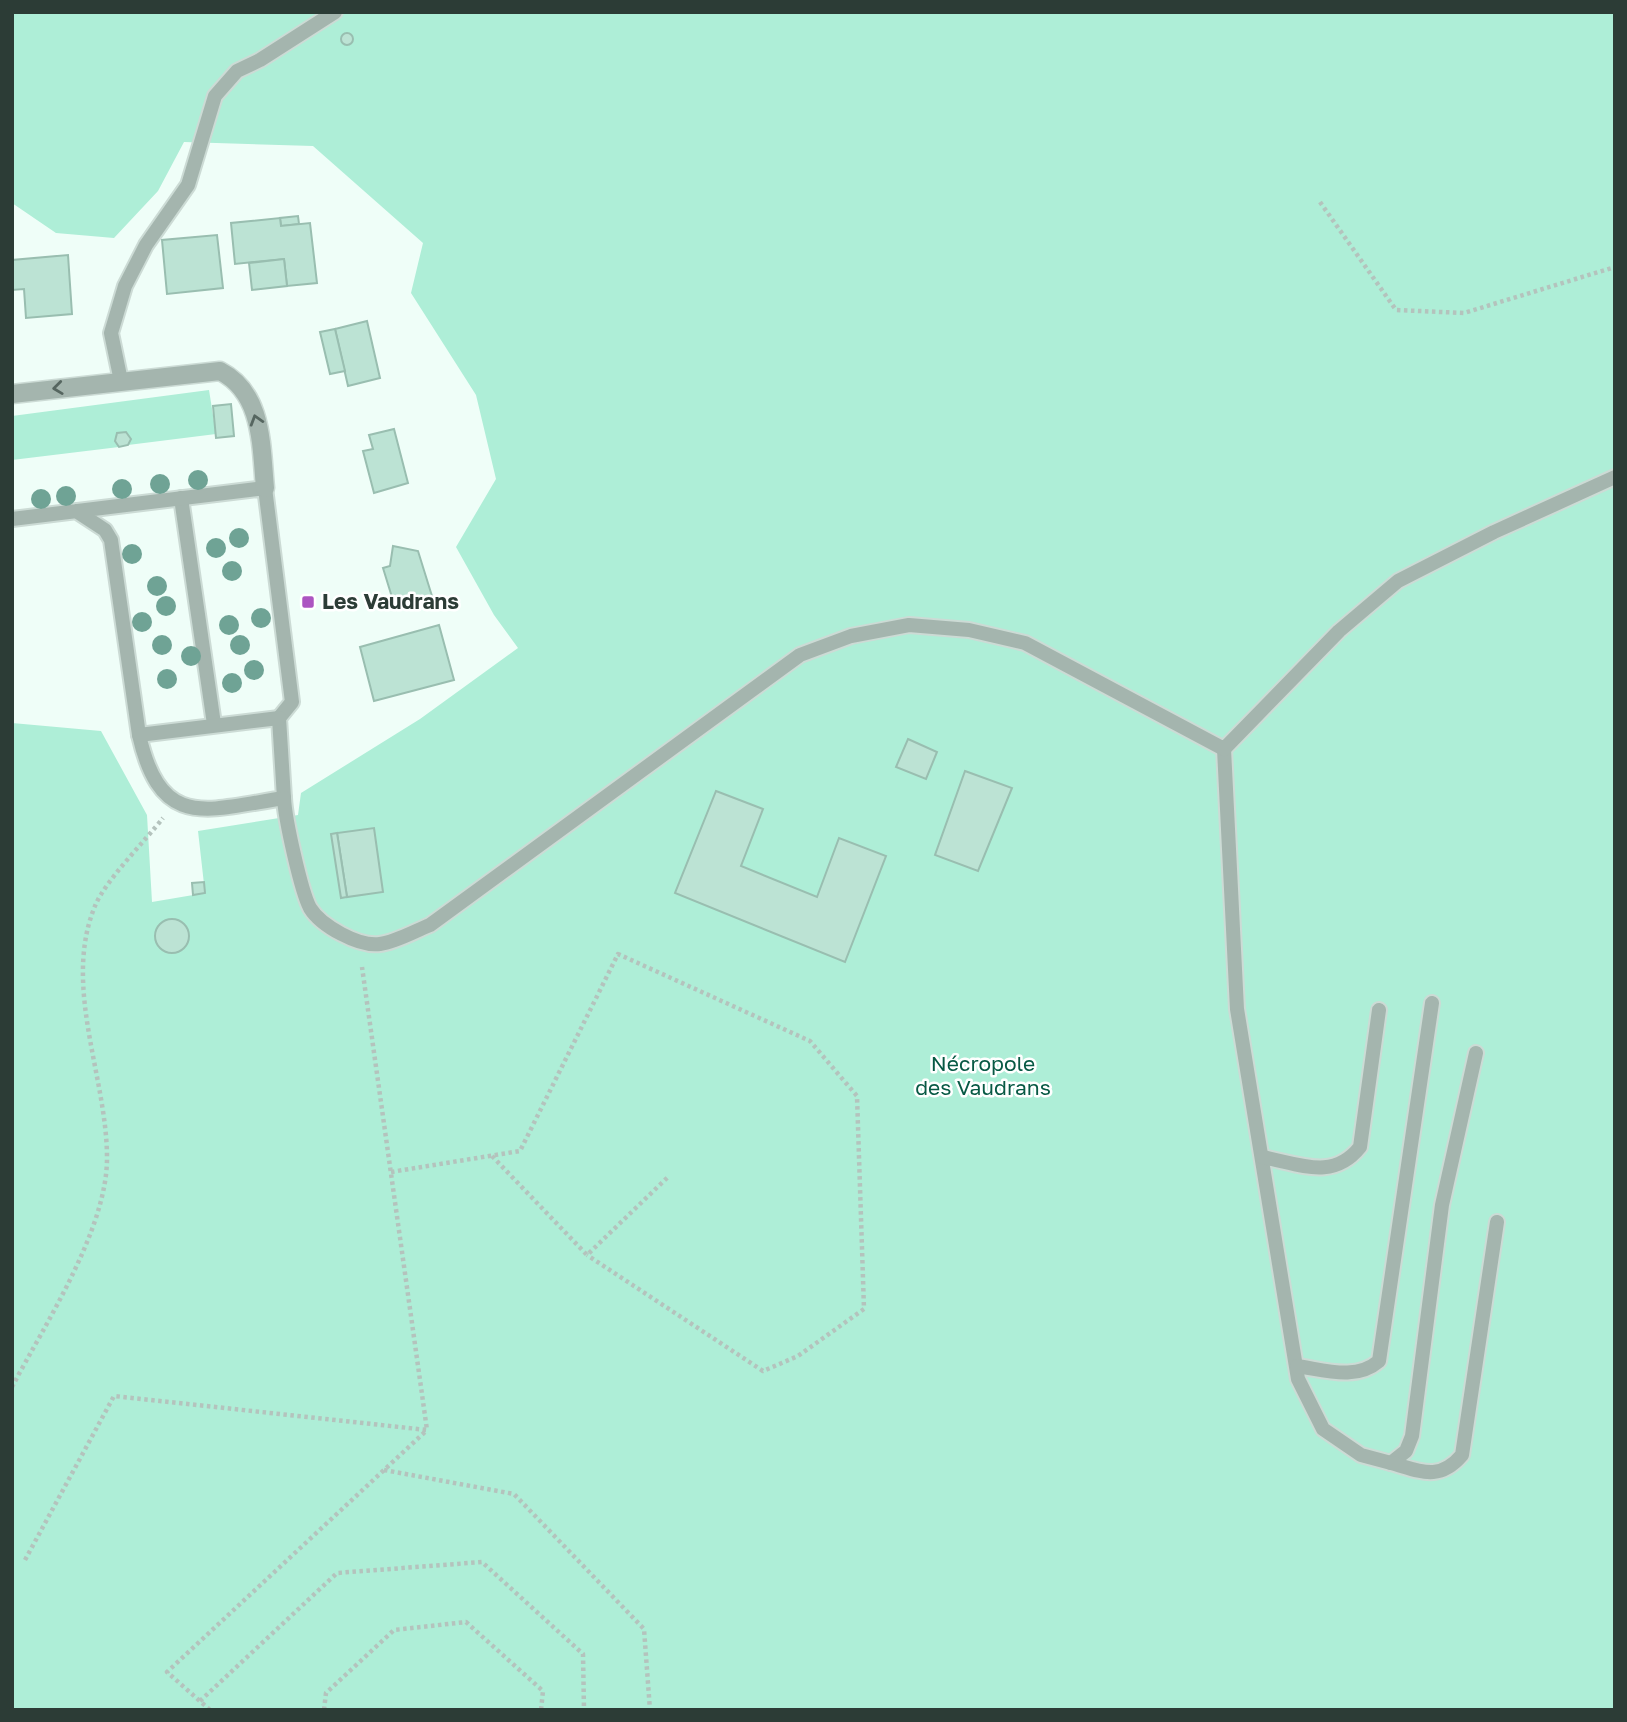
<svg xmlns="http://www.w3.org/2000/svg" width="1627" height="1722" font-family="'Golos Text',sans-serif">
	<rect width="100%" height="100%" fill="#effef8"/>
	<g fill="#aeeed7">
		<path d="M 12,12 L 1615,12 L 1615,1710 L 12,1710 L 12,723 L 101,731 L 147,815 L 152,902 L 205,893 L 198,831 L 298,815 L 301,793 L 420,719 L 518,648 L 494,615 L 456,547 L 496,479 L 476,395 L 411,293 L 423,243 L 313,146 L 184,142 L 158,191 L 114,238 L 56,233 L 12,203 Z"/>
		<path d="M 209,390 L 216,434 L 128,445 L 131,439 L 126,432 L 117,433 L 115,441 L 119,447 L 12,460 L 12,416 Z"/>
	</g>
	<g fill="#bce3d4" stroke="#99beb0" stroke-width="2">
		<circle cx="347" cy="39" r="6"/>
		<path d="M 298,216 L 299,224 L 281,226 L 280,218 Z"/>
		<path d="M 280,218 L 281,226 L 310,223 L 317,283 L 287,286 L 284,259 L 235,264 L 231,223 Z"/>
		<path d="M 217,235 L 223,288 L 167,294 L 162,240 Z"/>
		<path d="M 68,255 L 72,314 L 26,318 L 24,289 L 12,290 L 12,260 Z"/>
		<path d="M 284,259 L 287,286 L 252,290 L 249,263 Z"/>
		<path d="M 367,321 L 380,378 L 348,386 L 335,329 Z"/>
		<path d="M 335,329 L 345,371 L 330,374 L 320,332 Z"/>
		<path d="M 231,404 L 234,436 L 216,438 L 213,406 Z"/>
		<path d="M 394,429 L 408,483 L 374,493 L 363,451 L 373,449 L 369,435 Z"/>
		<path d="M 126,432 L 131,439 L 128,445 L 119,447 L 115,441 L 117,433 Z"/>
		<path d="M 393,546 L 418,551 L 432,596 L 395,607 L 383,568 L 390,566 Z"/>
		<path d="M 439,625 L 454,680 L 374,701 L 360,647 Z"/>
		<path d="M 908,739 L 937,752 L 926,779 L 896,767 Z"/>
		<path d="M 965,771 L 1012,788 L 978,871 L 935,855 Z"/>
		<path d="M 716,791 L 763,809 L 741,866 L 817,897 L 839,838 L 886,856 L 845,962 L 675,893 Z"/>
		<path d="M 374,828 L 383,892 L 347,897 L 337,833 Z"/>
		<path d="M 337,833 L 347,897 L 341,898 L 331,834 Z"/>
		<path d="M 204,882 L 205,893 L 193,895 L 192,883 Z"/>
		<circle cx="172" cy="936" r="17"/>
	</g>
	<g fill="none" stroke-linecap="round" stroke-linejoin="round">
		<defs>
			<g id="service">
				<path d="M 121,381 L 111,333 L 125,286 L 146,245 L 188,185 L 215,96 L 237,71 L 260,60 L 335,12"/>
				<path d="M 181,498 L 214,724"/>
				<path d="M 12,519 L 265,488 L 292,702 L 279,718 L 284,798 C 206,810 161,831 139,735 L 111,540 L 105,530 L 76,511"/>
				<path d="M 139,735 L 279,718"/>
				<path d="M 1224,749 L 1237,1009 L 1298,1379 L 1323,1429 L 1361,1455 L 1391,1463 L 1406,1451 L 1412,1436 L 1442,1205 L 1476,1053"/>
				<path d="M 284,798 C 285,819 301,891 310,908 C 321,926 359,947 380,944 C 396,942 415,931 430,925 L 800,655 L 851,636 L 909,625 L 969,630 L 1025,643 L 1224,749 L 1339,631 L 1398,581 L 1494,532 L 1615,477"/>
				<path d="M 1262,1157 C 1300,1164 1333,1181 1360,1147 L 1379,1010"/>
				<path d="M 1297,1366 C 1325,1370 1356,1381 1379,1361 L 1432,1003"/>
				<path d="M 1391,1463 C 1420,1471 1439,1482 1462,1455 L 1497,1222"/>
			</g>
			<path id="minor" d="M 12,394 L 220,371 C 263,393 261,445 265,488"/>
		</defs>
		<use href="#service" stroke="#ccdbd5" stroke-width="18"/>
		<use href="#minor" stroke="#ccdbd5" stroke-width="21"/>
		<g stroke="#b4c3bd" stroke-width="4.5" stroke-dasharray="3.5 3.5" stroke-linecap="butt">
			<path d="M 1320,202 L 1396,310 L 1464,313 L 1615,267"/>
			<path d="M 492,1156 L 587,1255 L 669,1176"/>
			<path d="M 391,1172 L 520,1151 L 618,954 L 810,1041 L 857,1096 L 864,1309 L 798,1356 L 763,1371 L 587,1255"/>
			<path d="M 12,1387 C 45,1324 107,1230 107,1158 C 107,1077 62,986 95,906 C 105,881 145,841 163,818"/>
			<path d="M 384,1470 L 514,1494 L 644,1629 L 650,1710"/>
			<path d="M 25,1560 L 114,1396 L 427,1430 L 362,967"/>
			<path d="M 200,1701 L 337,1573 L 482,1562 L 583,1654 L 584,1710"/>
			<path d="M 210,1710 L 167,1672 L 427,1430"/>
			<path d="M 324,1710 L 326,1693 L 394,1630 L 466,1622 L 543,1691 L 541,1710"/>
		</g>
		<use href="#service" stroke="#a4b5ae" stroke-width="14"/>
		<use href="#minor" stroke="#a4b5ae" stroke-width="18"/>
	</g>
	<g fill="#6fa395">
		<circle cx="198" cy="480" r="10"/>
		<circle cx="160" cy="484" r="10"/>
		<circle cx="122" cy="489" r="10"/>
		<circle cx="66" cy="496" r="10"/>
		<circle cx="41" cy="499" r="10"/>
		<circle cx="239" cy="538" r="10"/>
		<circle cx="216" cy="548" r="10"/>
		<circle cx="132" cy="554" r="10"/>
		<circle cx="232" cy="571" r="10"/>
		<circle cx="157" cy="586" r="10"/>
		<circle cx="166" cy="606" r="10"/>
		<circle cx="261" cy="618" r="10"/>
		<circle cx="142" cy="622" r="10"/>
		<circle cx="229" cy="625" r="10"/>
		<circle cx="162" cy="645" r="10"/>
		<circle cx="240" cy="645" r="10"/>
		<circle cx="191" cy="656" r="10"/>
		<circle cx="254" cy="670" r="10"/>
		<circle cx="167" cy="679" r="10"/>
		<circle cx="232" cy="683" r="10"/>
	</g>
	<defs><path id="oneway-chevron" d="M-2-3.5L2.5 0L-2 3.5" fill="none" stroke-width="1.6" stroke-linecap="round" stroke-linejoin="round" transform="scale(1.75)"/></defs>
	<g stroke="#566660">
		<use href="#oneway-chevron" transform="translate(58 388) rotate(173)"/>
		<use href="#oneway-chevron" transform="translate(256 420) rotate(-107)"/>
	</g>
	<rect fill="#ac54c1" stroke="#fff" stroke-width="2.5" x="301" y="595" width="14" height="14" rx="3.5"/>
	<g text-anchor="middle" stroke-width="5" stroke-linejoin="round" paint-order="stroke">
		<g font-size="21" font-weight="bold" fill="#2c3c36" stroke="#fff" text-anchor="start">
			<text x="322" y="609">Les Vaudrans</text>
		</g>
		<g font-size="21" fill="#075944" stroke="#fff">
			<text x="983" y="1071">Nécropole<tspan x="983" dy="24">des Vaudrans</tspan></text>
		</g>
	</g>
	<rect width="1627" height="1722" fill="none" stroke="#2c3c36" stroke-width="28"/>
</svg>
